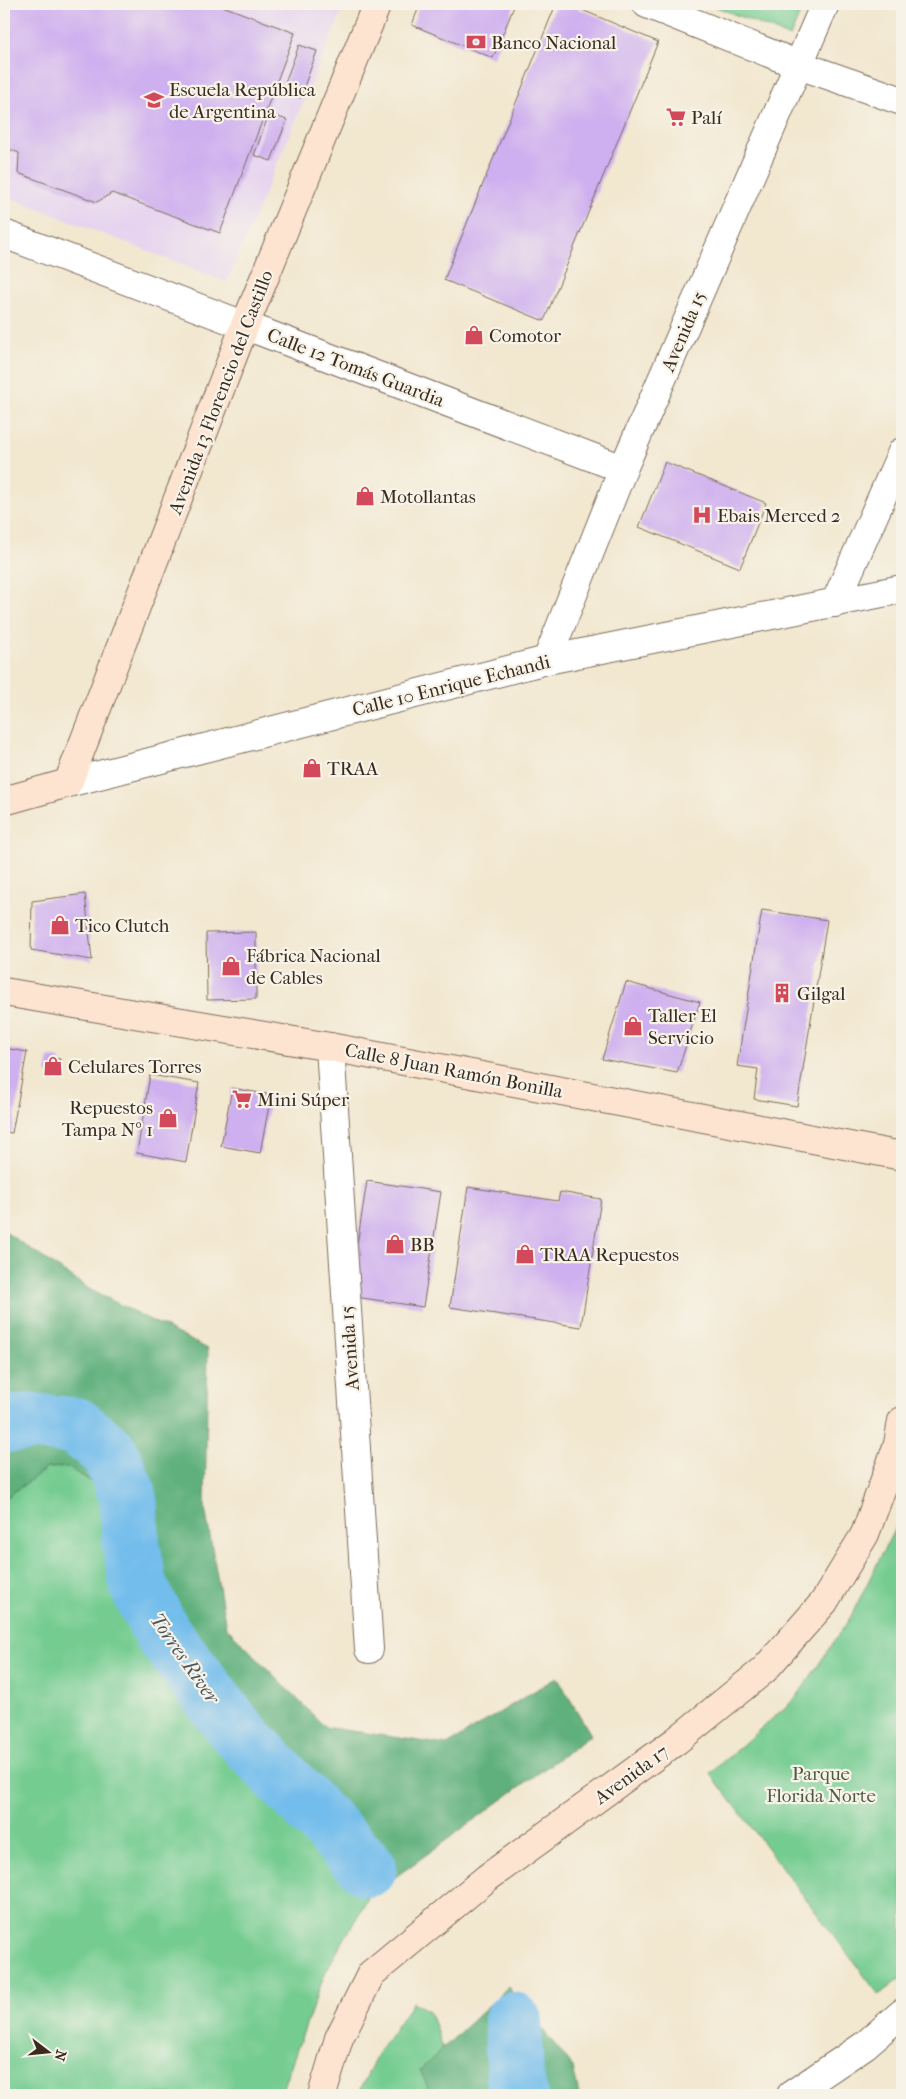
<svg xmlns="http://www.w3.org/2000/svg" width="906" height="2099" font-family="'IM FELL French Canon',serif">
	<rect width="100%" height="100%" fill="#f7f3e8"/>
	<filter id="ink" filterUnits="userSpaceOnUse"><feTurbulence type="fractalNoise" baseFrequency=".02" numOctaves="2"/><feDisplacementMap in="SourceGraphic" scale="10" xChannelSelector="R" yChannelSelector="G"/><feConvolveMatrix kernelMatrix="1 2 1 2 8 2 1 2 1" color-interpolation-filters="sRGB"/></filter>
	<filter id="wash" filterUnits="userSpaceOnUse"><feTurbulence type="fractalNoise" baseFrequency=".0096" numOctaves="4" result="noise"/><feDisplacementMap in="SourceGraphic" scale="20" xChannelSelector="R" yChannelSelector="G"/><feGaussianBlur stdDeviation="1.12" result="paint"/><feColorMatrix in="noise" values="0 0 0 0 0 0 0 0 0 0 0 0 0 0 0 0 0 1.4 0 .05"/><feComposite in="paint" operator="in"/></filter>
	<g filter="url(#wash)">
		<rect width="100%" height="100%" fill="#f2e7cf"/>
		<path fill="#e6d3f0" d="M 4,4 L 345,4 L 227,282 L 4,195 Z"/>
		<g fill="#74cc91" stroke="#587b58">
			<path d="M 709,4 L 804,4 L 790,37 Z"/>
			<path d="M 68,1467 L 115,1496 L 115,1553 L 129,1627 L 222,1746 L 368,1898 L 326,1971 L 280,2095 L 4,2095 L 4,1499 L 47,1468 Z"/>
			<path d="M 902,1514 L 902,1977 L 879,1995 L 710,1773 L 796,1698 L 850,1618 Z"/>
			<path d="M 413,2002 L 429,2011 L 461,2095 L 358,2095 L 376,2056 Z"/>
		</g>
		<g fill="#5fb07b" stroke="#4d6d4c">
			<path d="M 4,1231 L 89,1289 L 208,1349 L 205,1508 L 226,1627 L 325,1727 L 447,1745 L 557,1677 L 591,1735 L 368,1897 L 222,1746 L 129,1627 L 115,1553 L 115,1496 L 67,1467 L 47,1468 L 4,1499 Z"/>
			<path d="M 508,1987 L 573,2067 L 579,2095 L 431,2095 L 420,2070 Z"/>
		</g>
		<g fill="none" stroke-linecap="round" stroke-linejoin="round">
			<g stroke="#73bdec" stroke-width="58">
				<path d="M 4,1424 L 34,1422 L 76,1426 L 109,1452 L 128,1495 L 131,1544 L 138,1585 L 162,1633 L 237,1731 L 368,1868"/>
				<path d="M 513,2021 L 515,2079 L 519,2095"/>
			</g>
		</g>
		<g id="blocks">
			<g fill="#ceafef">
				<path d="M 4,4 L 217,4 L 295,33 L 220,233 L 112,193 L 97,202 L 18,173 L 19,153 L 4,147 Z"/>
				<path d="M 420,4 L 515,4 L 493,58 L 412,25 Z"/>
				<path d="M 556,4 L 568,4 L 658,42 L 544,321 L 444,280 Z"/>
				<path d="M 299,45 L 317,51 L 300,98 L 282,91 Z"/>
				<path d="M 269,114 L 287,120 L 271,161 L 254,155 Z"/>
				<path d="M 665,462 L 766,503 L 740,568 L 639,527 Z"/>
				<path d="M 85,894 L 92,960 L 31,950 L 32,901 Z"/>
				<path d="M 762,910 L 827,920 L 797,1106 L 754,1099 L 758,1069 L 737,1066 Z"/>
				<path d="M 256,932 L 256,999 L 207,1000 L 206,933 Z"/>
				<path d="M 626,982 L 700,1002 L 677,1073 L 602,1059 Z"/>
				<path d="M 4,1048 L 27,1052 L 12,1133 L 4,1132 Z"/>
				<path d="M 49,1057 L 60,1059 L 57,1075 L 46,1073 Z"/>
				<path d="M 150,1075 L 199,1083 L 186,1162 L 137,1153 Z"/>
				<path d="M 232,1088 L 271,1095 L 260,1153 L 221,1146 Z"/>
				<path d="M 367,1181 L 441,1192 L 423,1307 L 349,1296 Z"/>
				<path d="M 468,1187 L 558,1201 L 560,1192 L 601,1199 L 581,1327 L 450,1307 Z"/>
			</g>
		</g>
	</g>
	<g filter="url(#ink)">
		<use href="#blocks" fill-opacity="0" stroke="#7b6c5c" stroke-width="1"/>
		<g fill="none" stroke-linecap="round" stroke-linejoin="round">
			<defs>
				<g id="street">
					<path d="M 647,4 L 799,65 L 902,101"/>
					<path d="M 4,234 L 623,469"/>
					<path d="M 835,603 L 902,452"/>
					<path d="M 547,660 L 623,469 L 825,4"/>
					<path d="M 68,783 L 547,660 L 902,589"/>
					<path d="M 330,1047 L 369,1649"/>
					<path d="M 791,2095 L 865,2045 L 902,2013"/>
				</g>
				<g id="secondary">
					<path d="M 4,801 L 68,783 L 245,325 L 377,4"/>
					<path d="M 4,992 L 330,1047 L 902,1156"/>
					<path d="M 322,2095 L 339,2038 L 371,1974 L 487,1878 L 676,1741 L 764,1670 L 824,1602 L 865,1534 L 898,1444 L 902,1421"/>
				</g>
			</defs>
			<use href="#street" stroke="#7b6c5c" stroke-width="30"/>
			<use href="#secondary" stroke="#7b6c5c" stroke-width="30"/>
			<use href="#street" stroke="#fff" stroke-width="28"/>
			<use href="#secondary" stroke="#fde4d0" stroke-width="28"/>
		</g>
	</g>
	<defs>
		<symbol id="bank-bare" viewBox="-9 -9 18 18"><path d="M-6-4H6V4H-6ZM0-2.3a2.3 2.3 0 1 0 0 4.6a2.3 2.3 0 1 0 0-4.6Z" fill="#d1495b" stroke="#f7f3e8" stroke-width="2.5" paint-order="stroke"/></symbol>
		<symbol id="school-bare" viewBox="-9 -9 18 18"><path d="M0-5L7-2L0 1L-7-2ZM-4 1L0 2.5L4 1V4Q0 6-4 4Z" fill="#d1495b" stroke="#f7f3e8" stroke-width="2.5" paint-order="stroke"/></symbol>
		<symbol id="supermarket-bare" viewBox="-9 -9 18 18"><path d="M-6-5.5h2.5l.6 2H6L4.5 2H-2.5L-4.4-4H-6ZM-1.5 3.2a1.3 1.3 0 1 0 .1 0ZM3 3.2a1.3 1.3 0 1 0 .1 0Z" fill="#d1495b" stroke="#f7f3e8" stroke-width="2.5" paint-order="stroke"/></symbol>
		<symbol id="shop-bare" viewBox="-9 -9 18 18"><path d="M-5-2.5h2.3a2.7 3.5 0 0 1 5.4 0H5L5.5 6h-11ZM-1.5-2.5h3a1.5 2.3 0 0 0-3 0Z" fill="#d1495b" stroke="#f7f3e8" stroke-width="2.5" paint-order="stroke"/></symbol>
		<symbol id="hospital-bare" viewBox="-9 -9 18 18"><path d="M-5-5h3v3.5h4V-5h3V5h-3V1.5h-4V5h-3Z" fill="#d1495b" stroke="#f7f3e8" stroke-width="2.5" paint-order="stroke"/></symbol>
		<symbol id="building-bare" viewBox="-9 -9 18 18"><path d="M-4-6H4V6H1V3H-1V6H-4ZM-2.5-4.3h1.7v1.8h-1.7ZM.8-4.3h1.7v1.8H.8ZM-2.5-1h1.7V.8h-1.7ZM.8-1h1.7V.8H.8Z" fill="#d1495b" stroke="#f7f3e8" stroke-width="2.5" paint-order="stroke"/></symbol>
	</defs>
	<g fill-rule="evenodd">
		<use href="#bank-bare" x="462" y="28" width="28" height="28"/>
		<use href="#school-bare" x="140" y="86" width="28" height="28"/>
		<use href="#supermarket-bare" x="662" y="103" width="28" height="28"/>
		<use href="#shop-bare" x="460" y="321" width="28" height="28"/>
		<use href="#shop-bare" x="351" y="482" width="28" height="28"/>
		<use href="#hospital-bare" x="688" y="501" width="28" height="28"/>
		<use href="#shop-bare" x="298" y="754" width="28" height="28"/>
		<use href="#shop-bare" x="46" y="911" width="28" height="28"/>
		<use href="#shop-bare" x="217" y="952" width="28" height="28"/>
		<use href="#building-bare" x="768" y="979" width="28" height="28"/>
		<use href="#shop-bare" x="619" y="1012" width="28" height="28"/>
		<use href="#shop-bare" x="39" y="1052" width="28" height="28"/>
		<use href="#supermarket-bare" x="228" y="1085" width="28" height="28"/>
		<use href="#shop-bare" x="154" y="1104" width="28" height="28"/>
		<use href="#shop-bare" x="381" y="1230" width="28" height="28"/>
		<use href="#shop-bare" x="511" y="1240" width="28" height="28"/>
	</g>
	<g text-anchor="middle" stroke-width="4.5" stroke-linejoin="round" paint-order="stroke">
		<g font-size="19" fill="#3b2a1e" stroke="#f7f3e8" text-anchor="start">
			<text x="491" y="49">Banco Nacional</text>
			<text x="169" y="96">Escuela República<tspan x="169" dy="22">de Argentina</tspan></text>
			<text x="691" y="124">Palí</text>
			<text x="489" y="342">Comotor</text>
			<text x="380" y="503">Motollantas</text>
			<text x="717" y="522">Ebais Merced 2</text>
			<text x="327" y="775">TRAA</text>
			<text x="75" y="932">Tico Clutch</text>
			<text x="246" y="962">Fábrica Nacional<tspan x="246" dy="22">de Cables</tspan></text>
			<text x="797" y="1000">Gilgal</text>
			<text x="648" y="1022">Taller El<tspan x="648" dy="22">Servicio</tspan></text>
			<text x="68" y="1073">Celulares Torres</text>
			<text x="257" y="1106">Mini Súper</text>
			<text x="153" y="1114" text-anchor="end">Repuestos<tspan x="153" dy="22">Tampa Nº 1</tspan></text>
			<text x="410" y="1251">BB</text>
			<text x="540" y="1261">TRAA Repuestos</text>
		</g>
		<g font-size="19" fill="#3b2a1e" stroke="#f7f3e8">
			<text transform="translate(683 331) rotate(-67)" y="7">Avenida 15</text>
			<text transform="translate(356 367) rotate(21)" y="7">Calle 12 Tomás Guardia</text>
			<text transform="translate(220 392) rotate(-69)" y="7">Avenida 13 Florencio del Castillo</text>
			<text transform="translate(451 685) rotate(-14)" y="7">Calle 10 Enrique Echandi</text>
			<text transform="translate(454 1070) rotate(11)" y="7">Calle 8 Juan Ramón Bonilla</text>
			<text transform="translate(349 1348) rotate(-94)" y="7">Avenida 15</text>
			<text transform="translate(631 1774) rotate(-36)" y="7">Avenida 17</text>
		</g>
		<g font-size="19" fill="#4c5b40" stroke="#f7f3e8">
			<text x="821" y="1780">Parque<tspan x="821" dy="22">Florida Norte</tspan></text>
		</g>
		<g font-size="20" font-style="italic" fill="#4c565c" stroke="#f7f3e8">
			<text transform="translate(185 1658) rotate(55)" y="7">Torres River</text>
		</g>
	</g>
	<rect width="906" height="2099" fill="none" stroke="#f7f3e8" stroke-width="20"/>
	<g transform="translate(48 2052) rotate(106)" stroke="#f7f3e8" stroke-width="4" paint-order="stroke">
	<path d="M0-4L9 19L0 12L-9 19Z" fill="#3b2a1e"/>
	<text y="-8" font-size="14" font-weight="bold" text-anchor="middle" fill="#3b2a1e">N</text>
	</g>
</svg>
